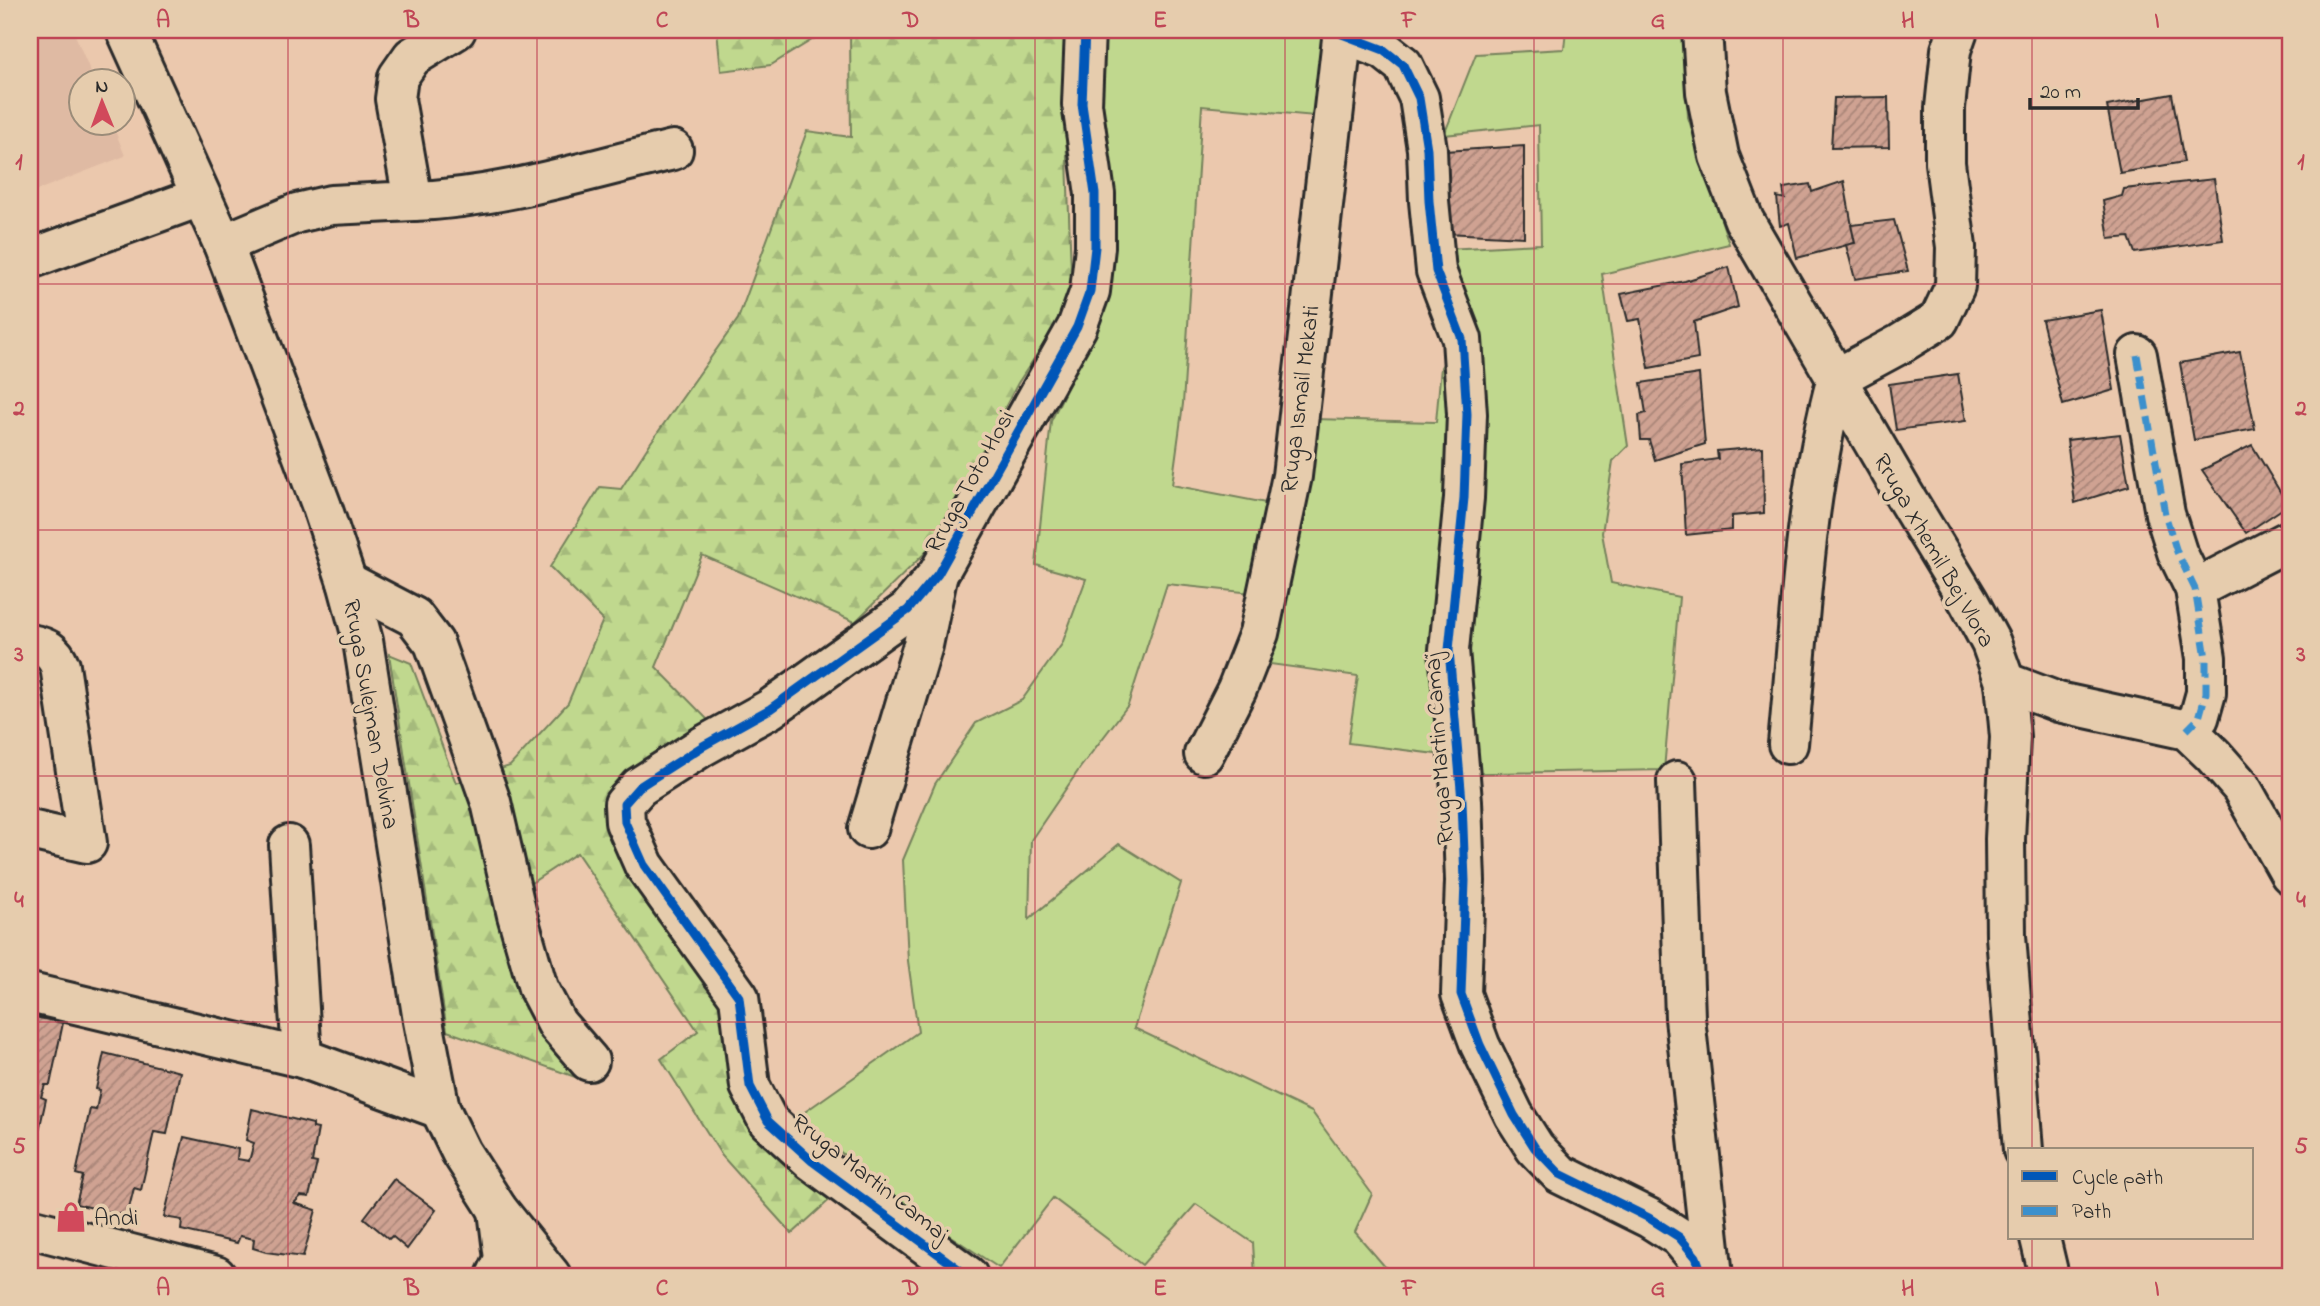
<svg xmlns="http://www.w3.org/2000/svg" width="2320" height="1306" font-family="'Indie Flower',sans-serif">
	<defs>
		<pattern id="forest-firs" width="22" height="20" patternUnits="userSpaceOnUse" patternTransform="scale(1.75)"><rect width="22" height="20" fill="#c0d88e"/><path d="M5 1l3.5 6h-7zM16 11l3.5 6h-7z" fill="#a5ba7b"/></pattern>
		<pattern id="building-hatch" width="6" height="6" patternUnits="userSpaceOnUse" patternTransform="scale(1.75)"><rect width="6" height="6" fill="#cfa292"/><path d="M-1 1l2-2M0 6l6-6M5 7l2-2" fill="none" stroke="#a88477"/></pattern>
	</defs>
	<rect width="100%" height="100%" fill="#ebc8ad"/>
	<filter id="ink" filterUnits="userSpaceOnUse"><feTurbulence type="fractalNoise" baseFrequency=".0143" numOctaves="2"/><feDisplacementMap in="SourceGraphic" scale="14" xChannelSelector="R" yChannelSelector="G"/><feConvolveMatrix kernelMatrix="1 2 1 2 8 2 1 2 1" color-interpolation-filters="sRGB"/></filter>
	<g filter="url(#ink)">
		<path fill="#dfbaa3" d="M 30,30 L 73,30 L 94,80 L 80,80 L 80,122 L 112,123 L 125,156 L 30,193 Z"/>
		<g fill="#c0d88e" stroke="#76825c" stroke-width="2">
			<path d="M 1101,30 L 1328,30 L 1315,116 L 1202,106 L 1183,404 L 1172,485 L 1266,503 L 1252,593 L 1167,584 L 1128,705 L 1080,768 L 1031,840 L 1029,919 L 1119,844 L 1181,883 L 1134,1028 L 1312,1112 L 1372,1194 L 1355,1232 L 1393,1276 L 1255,1276 L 1253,1243 L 1196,1204 L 1142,1265 L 1053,1198 L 999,1268 L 897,1201 L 799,1116 L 918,1032 L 908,961 L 903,860 L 935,784 L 976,723 L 1022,700 L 1062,644 L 1086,579 L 1036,565 L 1051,421 L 1100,319 L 1095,109 Z"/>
			<path d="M 1566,30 L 1684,30 L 1688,117 L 1729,244 L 1602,274 L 1628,446 L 1613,461 L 1602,533 L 1611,583 L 1679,597 L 1664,770 L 1442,774 L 1443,755 L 1348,743 L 1358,676 L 1270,664 L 1313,419 L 1436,422 L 1441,367 L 1472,320 L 1447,249 L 1541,244 L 1539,125 L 1444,135 L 1476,54 L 1564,49 Z"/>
		</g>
		<g fill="url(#forest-firs)" stroke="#76825c" stroke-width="2">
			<path d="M 717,30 L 828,30 L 771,65 L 721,71 Z"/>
			<path d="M 850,30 L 1071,30 L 1065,101 L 1072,301 L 1018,383 L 931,547 L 855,622 L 702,555 L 656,667 L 709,721 L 614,787 L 724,1002 L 733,1071 L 835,1195 L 792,1234 L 722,1156 L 661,1059 L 698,1031 L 577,853 L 501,903 L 538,1005 L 575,1077 L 447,1031 L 389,654 L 411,663 L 456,783 L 510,766 L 568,703 L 603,620 L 550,567 L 600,487 L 621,489 L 651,442 L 738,319 L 807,131 L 851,137 Z"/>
		</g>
		<g fill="url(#building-hatch)" stroke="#2b2b2b" stroke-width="2">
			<path d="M 2172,94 L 2184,162 L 2120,173 L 2107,106 Z"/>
			<path d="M 1888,97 L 1889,147 L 1831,148 L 1834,98 Z"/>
			<path d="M 1524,146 L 1524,237 L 1446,233 L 1445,151 Z"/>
			<path d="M 2214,179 L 2223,240 L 2135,253 L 2129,237 L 2109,239 L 2103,201 L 2122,196 L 2124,189 Z"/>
			<path d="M 1844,181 L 1855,243 L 1797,258 L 1789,223 L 1780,226 L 1777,197 L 1785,199 L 1783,188 L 1810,184 L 1812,192 Z"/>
			<path d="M 1894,220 L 1908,271 L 1855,279 L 1846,245 L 1855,243 L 1851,225 Z"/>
			<path d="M 1729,267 L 1738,307 L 1694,322 L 1698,359 L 1649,368 L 1640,319 L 1628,321 L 1621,294 L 1685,281 Z"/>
			<path d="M 2101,310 L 2114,390 L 2063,405 L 2042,320 Z"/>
			<path d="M 2240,352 L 2255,429 L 2194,440 L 2180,363 Z"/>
			<path d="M 1699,374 L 1705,444 L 1655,460 L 1649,440 L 1641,440 L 1639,415 L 1646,413 L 1641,383 Z"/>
			<path d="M 1958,374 L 1966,421 L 1896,430 L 1889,384 Z"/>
			<path d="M 2120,434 L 2129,486 L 2075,503 L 2067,440 Z"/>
			<path d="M 2252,445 L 2288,505 L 2246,533 L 2202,470 Z"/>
			<path d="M 1763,447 L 1764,513 L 1732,516 L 1732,530 L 1686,535 L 1682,464 L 1718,459 L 1717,451 Z"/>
			<path d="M 30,1016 L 63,1023 L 50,1085 L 45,1085 L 41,1097 L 46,1099 L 32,1162 L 30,1161 Z"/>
			<path d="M 104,1053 L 180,1072 L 167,1134 L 154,1132 L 141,1190 L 134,1188 L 127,1216 L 76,1204 L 83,1176 L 76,1174 L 90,1109 L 96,1110 L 100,1090 L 96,1089 Z"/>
			<path d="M 252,1109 L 313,1124 L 313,1128 L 318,1129 L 312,1162 L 317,1163 L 309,1197 L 301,1196 L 294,1203 L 316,1210 L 303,1257 L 266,1252 L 253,1248 L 254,1239 L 240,1236 L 237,1243 L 181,1230 L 182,1220 L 164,1217 L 184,1137 L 238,1149 L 237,1159 L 249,1161 L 254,1143 L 246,1140 Z"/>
			<path d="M 394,1179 L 436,1210 L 407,1249 L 392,1236 L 389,1239 L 364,1218 Z"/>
		</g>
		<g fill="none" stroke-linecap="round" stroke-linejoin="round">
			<defs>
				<g id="minor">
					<path d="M 1702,30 L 1706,92 L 1719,156 L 1744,220 L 1903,493 L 1969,602 L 1991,643 L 2005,682 L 2010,737 L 2005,839 L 2006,936 L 2023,1150"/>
					<path d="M 1342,34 L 1384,50 L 1403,65 L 1419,98 L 1427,149 L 1429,201 L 1436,271 L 1462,339 L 1467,414 L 1464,498 L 1449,650 L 1462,801 L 1465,881 L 1461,994 L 1480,1045 L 1514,1115 L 1535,1148 L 1560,1174 L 1649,1218 L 1679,1237 L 1696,1257 L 1703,1276"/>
					<path d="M 413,201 C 501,198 588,170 673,150"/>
					<path d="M 223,244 L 297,213 L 331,205 L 413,201 L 395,99 L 398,77 L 412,57 L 456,30"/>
					<path d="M 30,259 L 200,197"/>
					<path d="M 2137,355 L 2165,514 L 2177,552 L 2195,589 L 2206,658 L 2206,693 L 2199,718 L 2187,730"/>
					<path d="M 347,582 L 414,617 L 434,643 L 491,802 L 517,915 L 538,988 L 557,1024 L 589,1061"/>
					<path d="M 2195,589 L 2290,540"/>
					<path d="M 30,644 C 46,647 54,651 60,666 L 87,843 L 30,830"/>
					<path d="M 2005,682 L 2058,702 L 2187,730 L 2213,755 L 2241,787 L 2290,874"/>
					<path d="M 1788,744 C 1800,622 1804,497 1837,378 L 1900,344 L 1939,320 L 1955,286 L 1956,247 L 1945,163 L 1945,108 L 1951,50 L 1958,30"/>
					<path d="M 1204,754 L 1237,689 L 1259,633 L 1292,476 L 1343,30"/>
					<path d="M 1677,781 L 1685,1018 L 1713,1276"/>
					<path d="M 868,829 L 923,645 L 937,578"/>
					<path d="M 289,845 L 302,1058"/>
					<path d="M 30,993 L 302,1058 L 440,1109"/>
					<path d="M 30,1228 L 216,1276"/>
					<path d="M 2040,1238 L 2049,1276"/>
					<path d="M 968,1276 L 812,1161 L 768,1121 L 750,1086 L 739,997 L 644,865 L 625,822 L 624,804 L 639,787 L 703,746 L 770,709 L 908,610 L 938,574 L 1077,327 L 1090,291 L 1095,247 L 1095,194 L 1082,104 L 1085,30"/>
				</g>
				<g id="major">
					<path d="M 126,30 L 223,244 L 322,507 L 347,582 L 363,641 L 423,1021 L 440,1109 L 461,1152 L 498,1210 L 551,1276"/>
					<path d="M 496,1276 L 504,1259 L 498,1210"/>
				</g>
			</defs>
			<use href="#minor" stroke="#2b2b2b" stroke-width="44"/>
			<use href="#major" stroke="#2b2b2b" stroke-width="44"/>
			<path stroke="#2b2b2b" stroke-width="4.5" stroke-dasharray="5 5" stroke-linecap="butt" d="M 30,34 L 40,30"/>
			<use href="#minor" stroke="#e6ccad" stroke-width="38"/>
			<use href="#major" stroke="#e6ccad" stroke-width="38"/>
			<path stroke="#3b90cd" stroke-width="7" stroke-dasharray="14 7" stroke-linecap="butt" d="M 2137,355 L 2165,514 L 2177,552 L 2195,589 L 2206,658 L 2206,693 L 2199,718 L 2187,730"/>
			<defs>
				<g id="cycleway">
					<path d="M 1342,34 L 1384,50 L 1403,65 L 1419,98 L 1427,149 L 1429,201 L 1436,271 L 1462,339 L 1467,414 L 1464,498 L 1449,650 L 1462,801 L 1465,881 L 1461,994 L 1480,1045 L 1514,1115 L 1535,1148 L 1560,1174 L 1649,1218 L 1679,1237 L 1696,1257 L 1703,1276"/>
					<path d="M 968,1276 L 812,1161 L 768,1121 L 750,1086 L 739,997 L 644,865 L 625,822 L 624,804 L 639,787 L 703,746 L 770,709 L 908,610 L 938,574 L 1077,327 L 1090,291 L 1095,247 L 1095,194 L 1082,104 L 1085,30"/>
				</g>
			</defs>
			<use href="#cycleway" stroke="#e6ccad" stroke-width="13"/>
			<use href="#cycleway" stroke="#0057b8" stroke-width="9"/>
		</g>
	</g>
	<path fill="none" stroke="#c04656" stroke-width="2" stroke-opacity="0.55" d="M 288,30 L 288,1276M 537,30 L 537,1276M 786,30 L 786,1276M 1035,30 L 1035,1276M 1285,30 L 1285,1276M 1534,30 L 1534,1276M 1783,30 L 1783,1276M 2032,30 L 2032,1150M 30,284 L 2290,284M 30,530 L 2290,530M 30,776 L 2290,776M 30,1022 L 2290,1022M 2032,1238 L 2032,1276"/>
	<defs>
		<symbol id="shop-bare" viewBox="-9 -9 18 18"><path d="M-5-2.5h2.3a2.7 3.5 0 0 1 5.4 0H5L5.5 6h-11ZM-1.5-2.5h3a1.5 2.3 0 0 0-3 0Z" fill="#d1495b" stroke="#e6ccad" stroke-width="2.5" paint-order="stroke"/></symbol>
	</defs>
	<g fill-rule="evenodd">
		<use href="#shop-bare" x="49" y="1195" width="44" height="44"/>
	</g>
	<g text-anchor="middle" stroke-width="7" stroke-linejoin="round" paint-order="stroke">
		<g font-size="24" fill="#2b2b2b" stroke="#e6ccad">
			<text transform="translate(1299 399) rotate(-83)" y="8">Rruga Ismail Mekati</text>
			<text transform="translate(969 481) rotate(-61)" y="8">Rruga Toto Hosi</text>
			<text transform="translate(1935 550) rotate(60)" y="8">Rruga Xhemil Bej Vlora</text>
			<text transform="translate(372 714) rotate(80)" y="8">Rruga Sulejman Delvina</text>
			<text transform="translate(1438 749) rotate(-94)" y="8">Rruga Martin Camaj</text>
			<text transform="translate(871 1177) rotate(38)" y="8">Rruga Martin Camaj</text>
		</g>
		<g font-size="24" fill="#2b2b2b" stroke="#e6ccad" text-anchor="start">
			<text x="94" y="1225">Andi</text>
		</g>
	</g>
	<rect width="2320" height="1306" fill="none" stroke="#e6ccad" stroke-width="77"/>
	<rect x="2008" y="1148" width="245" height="91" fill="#e6ccad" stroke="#9b8c79" stroke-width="2"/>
	<rect x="2022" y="1171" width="35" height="10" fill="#0057b8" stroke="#9b8c79" stroke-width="2"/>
	<text x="2072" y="1184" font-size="21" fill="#2b2b2b">Cycle path</text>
	<rect x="2022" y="1206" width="35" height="10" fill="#3b90cd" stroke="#9b8c79" stroke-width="2"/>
	<text x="2072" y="1218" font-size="21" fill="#2b2b2b">Path</text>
	<g transform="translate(102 102) rotate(359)"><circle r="33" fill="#e6ccad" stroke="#9b8c79" stroke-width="2"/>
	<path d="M0-5L12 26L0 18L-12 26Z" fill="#d1495b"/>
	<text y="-10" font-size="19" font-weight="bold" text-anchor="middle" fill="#2b2b2b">N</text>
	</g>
	<path d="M2030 98v10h108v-10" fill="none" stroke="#2b2b2b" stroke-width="3.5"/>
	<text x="2040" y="98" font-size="21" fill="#2b2b2b" stroke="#e6ccad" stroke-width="5" paint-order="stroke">20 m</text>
	<rect x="38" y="38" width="2244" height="1230" fill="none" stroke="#c04656" stroke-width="2.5"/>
	<g font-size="23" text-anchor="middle" font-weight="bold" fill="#c04656">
		<text x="163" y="27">A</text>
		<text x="412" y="27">B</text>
		<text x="662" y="27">C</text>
		<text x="911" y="27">D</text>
		<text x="1160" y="27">E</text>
		<text x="1409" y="27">F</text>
		<text x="1658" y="27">G</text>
		<text x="1908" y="27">H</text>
		<text x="2157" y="27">I</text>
		<text x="19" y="169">1</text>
		<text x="2301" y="169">1</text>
		<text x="19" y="415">2</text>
		<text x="2301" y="415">2</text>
		<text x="19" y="661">3</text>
		<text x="2301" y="661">3</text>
		<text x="19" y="907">4</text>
		<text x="2301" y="907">4</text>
		<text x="19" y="1153">5</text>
		<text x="2301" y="1153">5</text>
		<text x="163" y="1295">A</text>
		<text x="412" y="1295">B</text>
		<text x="662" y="1295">C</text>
		<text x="911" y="1295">D</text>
		<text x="1160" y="1295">E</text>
		<text x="1409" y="1295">F</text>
		<text x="1658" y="1295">G</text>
		<text x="1908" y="1295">H</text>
		<text x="2157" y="1295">I</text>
	</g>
</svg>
